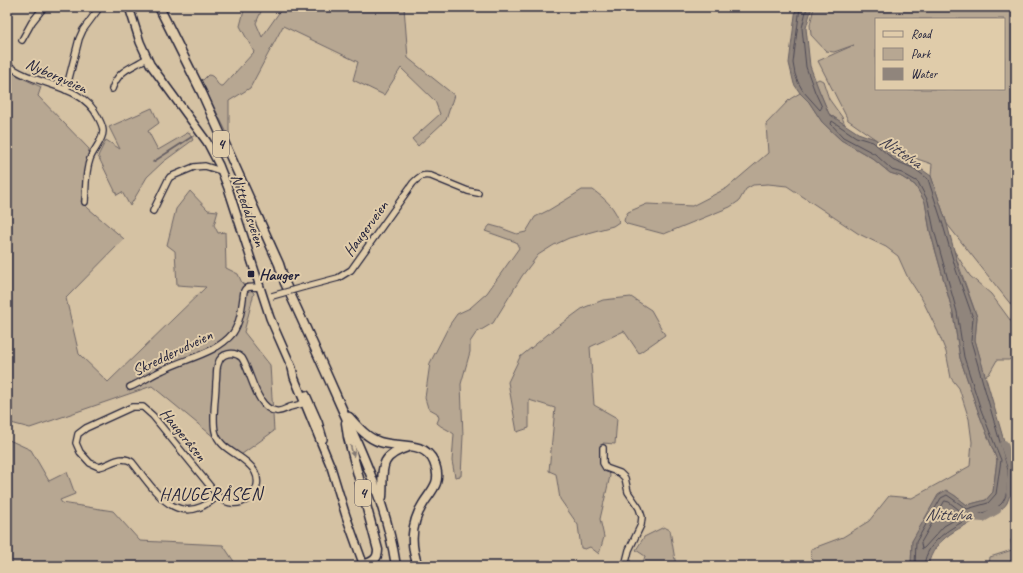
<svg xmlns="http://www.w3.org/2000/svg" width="1023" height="573" font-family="Caveat,sans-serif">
	<rect width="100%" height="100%" fill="#d5c2a3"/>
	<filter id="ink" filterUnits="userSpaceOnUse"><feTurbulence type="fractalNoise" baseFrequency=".025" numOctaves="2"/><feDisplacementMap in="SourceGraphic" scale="8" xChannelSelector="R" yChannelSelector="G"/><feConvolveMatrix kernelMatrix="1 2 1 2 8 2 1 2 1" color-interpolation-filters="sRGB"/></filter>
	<g filter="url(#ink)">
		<g fill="#b7a792" stroke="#6c6466" fill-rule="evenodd">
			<path d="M 245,7 L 263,7 L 256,23 L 262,37 L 283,7 L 404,7 L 408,58 L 454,95 L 446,120 L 418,146 L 412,139 L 440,114 L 435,101 L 401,68 L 384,95 L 353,80 L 358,62 L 283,26 L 250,88 L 229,101 L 229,137 L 200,79 L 203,80 L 208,75 C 217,75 215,87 223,86 L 254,52 L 240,26 Z"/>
			<path d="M 814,7 L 1016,7 L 1016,311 L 947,224 L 931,176 L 932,164 L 891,150 L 848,120 L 818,61 L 854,45 L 834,52 L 826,51 L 811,35 L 810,25 ZM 876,19 L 1004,19 L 1004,89 L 876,89 Z"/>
			<path d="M 7,67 L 16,75 L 41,87 L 38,96 L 89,149 L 81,202 L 124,239 L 66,298 L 79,354 L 108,382 L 206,287 L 177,285 L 175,251 L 167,245 L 176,209 L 190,191 L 208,210 L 218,211 L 214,225 L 218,233 L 225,232 L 226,268 L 238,274 L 242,283 L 254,293 L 244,332 L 270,365 L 274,431 L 238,457 L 152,386 L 30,428 L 7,422 Z"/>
			<path d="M 819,79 L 823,81 L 829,99 L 842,117 L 845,125 L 829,114 L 815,81 Z"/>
			<path d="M 800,93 L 809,102 L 822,122 L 841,140 L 872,158 L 890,173 L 900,176 L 915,185 L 925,202 L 930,231 L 953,313 L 960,358 L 978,411 L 997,460 L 993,492 L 986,500 L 967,505 L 954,495 L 912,541 L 911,566 L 812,566 L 811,549 L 843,537 L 869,521 L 889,496 L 912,498 L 970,466 L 972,442 L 969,419 L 959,388 L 951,378 L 946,352 L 938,332 L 922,299 L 907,276 L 898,256 L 886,247 L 859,234 L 787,186 L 768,184 L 753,185 L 746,189 L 739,201 L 730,207 L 664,234 L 627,224 L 624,221 L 625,217 L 628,212 L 647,204 L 692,206 L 727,188 L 768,153 L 766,124 L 790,99 Z"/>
			<path d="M 152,108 L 159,123 L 148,131 L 158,150 L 189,132 L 193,140 L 163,162 L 147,177 L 130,206 L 122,192 L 117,195 L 98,156 L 106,140 L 120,149 L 109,127 Z"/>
			<path d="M 582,190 L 593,190 C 604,198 616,208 619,222 L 613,226 L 569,238 L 554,245 L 538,255 L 522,276 L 493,323 L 476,333 L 470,342 L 470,352 L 461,384 L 463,436 L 461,476 L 455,477 L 452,461 L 454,434 C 448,429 442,428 437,423 L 439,418 L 437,413 L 428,408 L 425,398 L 430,363 L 450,324 L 457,314 L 470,308 L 487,293 L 519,248 L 516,242 L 485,231 L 490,225 L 501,228 L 517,234 L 526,232 L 535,217 L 549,210 Z"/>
			<path d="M 953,249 L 970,276 L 991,294 L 1016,328 L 1016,354 L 1009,360 L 997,360 L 989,374 L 985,376 L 975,340 L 977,317 Z"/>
			<path d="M 631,297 L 651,310 L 665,335 L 639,353 L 624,331 L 590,347 L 594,405 L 617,418 L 615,444 L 603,443 L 610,476 L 600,519 L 604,537 L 599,554 L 590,547 L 585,549 L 581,548 L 578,525 L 560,499 L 556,474 L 549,471 L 555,408 L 529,400 L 529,428 L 517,432 L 508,382 L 520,357 L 553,330 L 583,308 L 603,300 Z"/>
			<path d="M 7,439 L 31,450 L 49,481 L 67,472 L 75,494 L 60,500 L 62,503 L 113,511 L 140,541 L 223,545 L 237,566 L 7,566 Z"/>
			<path d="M 664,527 L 670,530 L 676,566 L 642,566 L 645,556 L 636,550 L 644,537 Z"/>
			<path d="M 1016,538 L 1016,566 L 989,566 L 990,557 L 1012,550 L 1011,540 Z"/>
		</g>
		<path fill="#90857c" stroke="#645d62" d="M 796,7 L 812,7 L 806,28 L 810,66 L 819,90 L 829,114 L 858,133 L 875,139 L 896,156 L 917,166 L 931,176 L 947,224 L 959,269 L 977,317 L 975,340 L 1012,469 C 1011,481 1012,492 1007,503 C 1003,510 994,513 986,516 C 962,526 933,538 928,566 L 911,566 L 912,541 L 938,495 L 946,490 L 954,495 L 967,505 L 986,500 L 993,492 L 997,460 L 978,411 L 960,358 L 953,313 L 930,231 L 925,202 L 915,185 L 900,176 L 890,173 L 872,158 L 841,140 L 822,122 L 809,102 L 800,93 L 794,84 L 789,63 Z"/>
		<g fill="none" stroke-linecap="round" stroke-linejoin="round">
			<g stroke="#4e4a55" stroke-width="1">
				<path d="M 800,7 L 793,63 L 795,74 L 798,82 L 803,91 L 820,110 L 822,107 L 815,92 L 806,67 L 802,28 L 807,7"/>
				<path d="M 945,501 L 949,502 L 963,513 L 963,515 L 944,526 L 924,548 L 922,549 L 921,543 Z"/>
				<path d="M 915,566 L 916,542 L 941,498 L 947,495 L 967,509 L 988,503 L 996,494 L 1001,460 L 981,410 L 964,357 L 957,312 L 934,230 L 928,201 L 918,182 L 902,173 L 892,170 L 875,154 L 843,137 L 831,124 L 832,121 L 856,137 L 873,142 L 894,160 L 915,169 L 928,179 L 943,225 L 956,270 L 973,318 L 971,341 L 1008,470 C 1007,480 1009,494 1002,503 C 997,509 987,511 980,514 C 958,523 926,539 924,566"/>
			</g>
			<path stroke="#645d62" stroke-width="1.5" d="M 153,162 L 193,136"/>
			<g stroke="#90857c" stroke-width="8">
				<path d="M 1004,444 L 1012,468 L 1010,492"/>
				<path d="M 971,517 L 983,518 L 997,510"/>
			</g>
			<defs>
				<g id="minor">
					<path d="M 117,7 L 125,7"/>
					<path d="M 22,40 L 32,22 L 44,7"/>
					<path d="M 7,64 C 34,87 81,82 98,117 C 100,121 103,126 103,131 C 103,141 93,150 90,159 C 85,172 86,188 85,202"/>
					<path d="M 112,89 C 119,69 130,69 147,58"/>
					<path d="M 66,90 L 79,39 L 83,30 L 97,11"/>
					<path d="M 153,211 L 168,180 L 170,177 L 194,167 L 205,166 L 221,171"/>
					<path d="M 304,287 L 338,278 L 351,270 L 413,183 C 419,177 422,174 431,176 L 468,191 L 478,193"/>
					<path d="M 130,387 C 142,382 151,375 163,370 C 186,358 216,354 233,333 C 241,321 242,305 244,291 C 247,285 253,288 260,287"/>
					<path d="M 603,448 L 603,463 L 606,468 L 620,473 L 625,478 L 628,492 L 639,508 L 642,517 L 641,525 L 629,550 L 625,566"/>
					<path d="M 218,496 C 177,531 156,492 132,462 C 121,454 110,465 99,467 L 90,463 L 80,452 L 76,443 L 78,434 L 86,428 L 132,407 L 143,407 L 153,416 L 218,496 C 237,515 266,493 255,472 C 246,455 219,451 215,431 C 212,417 216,396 216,382 C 217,376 216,369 218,364 C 221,352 234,351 242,358 C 251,372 257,410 276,411 C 281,412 285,409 290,407 C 297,405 302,405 307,401"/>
				</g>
				<g id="major">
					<path d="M 129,7 L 140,42 L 150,64 L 207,142 L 219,165 L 228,188 L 270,318 L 292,368 L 294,377 L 331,467 L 346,516 L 364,566"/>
					<path d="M 306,395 L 318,422 L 323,439"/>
				</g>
				<g id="highway">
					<path d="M 159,7 L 202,93 L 279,264 L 285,283 C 305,326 324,368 343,411 C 366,461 388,511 396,566"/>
					<path d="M 349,417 C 358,427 367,438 380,442 C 399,448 424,440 434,462 C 437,469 438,477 436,483 C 433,491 427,497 423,504 C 411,523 410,545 418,566"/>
					<path d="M 346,423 L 348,437 L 378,550 C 378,560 372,562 363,565"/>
					<path d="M 382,497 C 384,471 376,457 408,447"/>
				</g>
			</defs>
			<use href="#minor" stroke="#22223b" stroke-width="8"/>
			<use href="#major" stroke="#22223b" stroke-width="10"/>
			<use href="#highway" stroke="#22223b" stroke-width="11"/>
			<use href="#minor" stroke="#e0ccaa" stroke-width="5.5"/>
			<use href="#major" stroke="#e0ccaa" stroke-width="7"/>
			<use href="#highway" stroke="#e0ccaa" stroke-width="8"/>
			<defs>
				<path id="minor-bridge" d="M 272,296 L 304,287"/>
			</defs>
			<use href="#minor-bridge" stroke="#22223b" stroke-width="8" stroke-linecap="butt"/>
			<use href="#minor-bridge" stroke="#e0ccaa" stroke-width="5.5"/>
		</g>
		<defs><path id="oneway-solid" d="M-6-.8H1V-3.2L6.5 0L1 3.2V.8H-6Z"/></defs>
		<use fill="#817772" href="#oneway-solid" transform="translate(352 451) rotate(74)"/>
	</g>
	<rect fill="#22223b" stroke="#e0ccaa" stroke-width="1.5" x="247" y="270" width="8" height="8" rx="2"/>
	<g text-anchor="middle" stroke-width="4" stroke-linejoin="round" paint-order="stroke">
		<g fill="#e0ccaa" stroke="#5b555c" stroke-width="1">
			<rect x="213" y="131" width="16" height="26" rx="3"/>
			<rect x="355" y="480" width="16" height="26" rx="3"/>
		</g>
		<g font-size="15" font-weight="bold" fill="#22223b">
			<text x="221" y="149">4</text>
			<text x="363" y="498">4</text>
		</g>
		<g font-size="16" fill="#22223b" stroke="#e0ccaa">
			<text transform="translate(57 75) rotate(24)" y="6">Nyborgveien</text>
			<text transform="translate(249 210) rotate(71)" y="6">Nittedalsveien</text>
			<text transform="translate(365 228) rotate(-54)" y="6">Haugerveien</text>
			<text transform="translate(172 352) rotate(-26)" y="6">Skredderudveien</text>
			<text transform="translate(184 434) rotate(51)" y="6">Haugeråsen</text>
		</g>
		<g font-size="16" font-weight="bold" fill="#22223b" stroke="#e0ccaa" text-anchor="start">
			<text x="259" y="280">Hauger</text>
		</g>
		<g font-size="17" font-style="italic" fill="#3e3b4b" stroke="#e0ccaa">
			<text transform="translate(901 151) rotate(33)" y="6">Nittelva</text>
			<text x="948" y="520">Nittelva</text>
		</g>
		<g font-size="18" letter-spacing="1" fill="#22223b" stroke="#e0ccaa">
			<text x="211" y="500">HAUGERÅSEN</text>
		</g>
	</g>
	<rect width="1023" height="573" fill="none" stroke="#e0ccaa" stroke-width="24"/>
	<rect x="12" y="12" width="999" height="549" fill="none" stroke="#22223b" stroke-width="1.5" filter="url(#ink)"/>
	<rect x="875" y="18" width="130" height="72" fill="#e0ccaa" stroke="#94887e"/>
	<rect x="883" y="31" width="20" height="6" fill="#e0ccaa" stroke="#94887e"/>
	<text x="911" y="38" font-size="12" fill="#22223b">Road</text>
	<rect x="883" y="48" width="20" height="12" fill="#b7a792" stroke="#94887e"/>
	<text x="911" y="58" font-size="12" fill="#22223b">Park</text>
	<rect x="883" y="68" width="20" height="12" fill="#90857c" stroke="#94887e"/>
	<text x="911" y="78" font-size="12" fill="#22223b">Water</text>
</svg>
